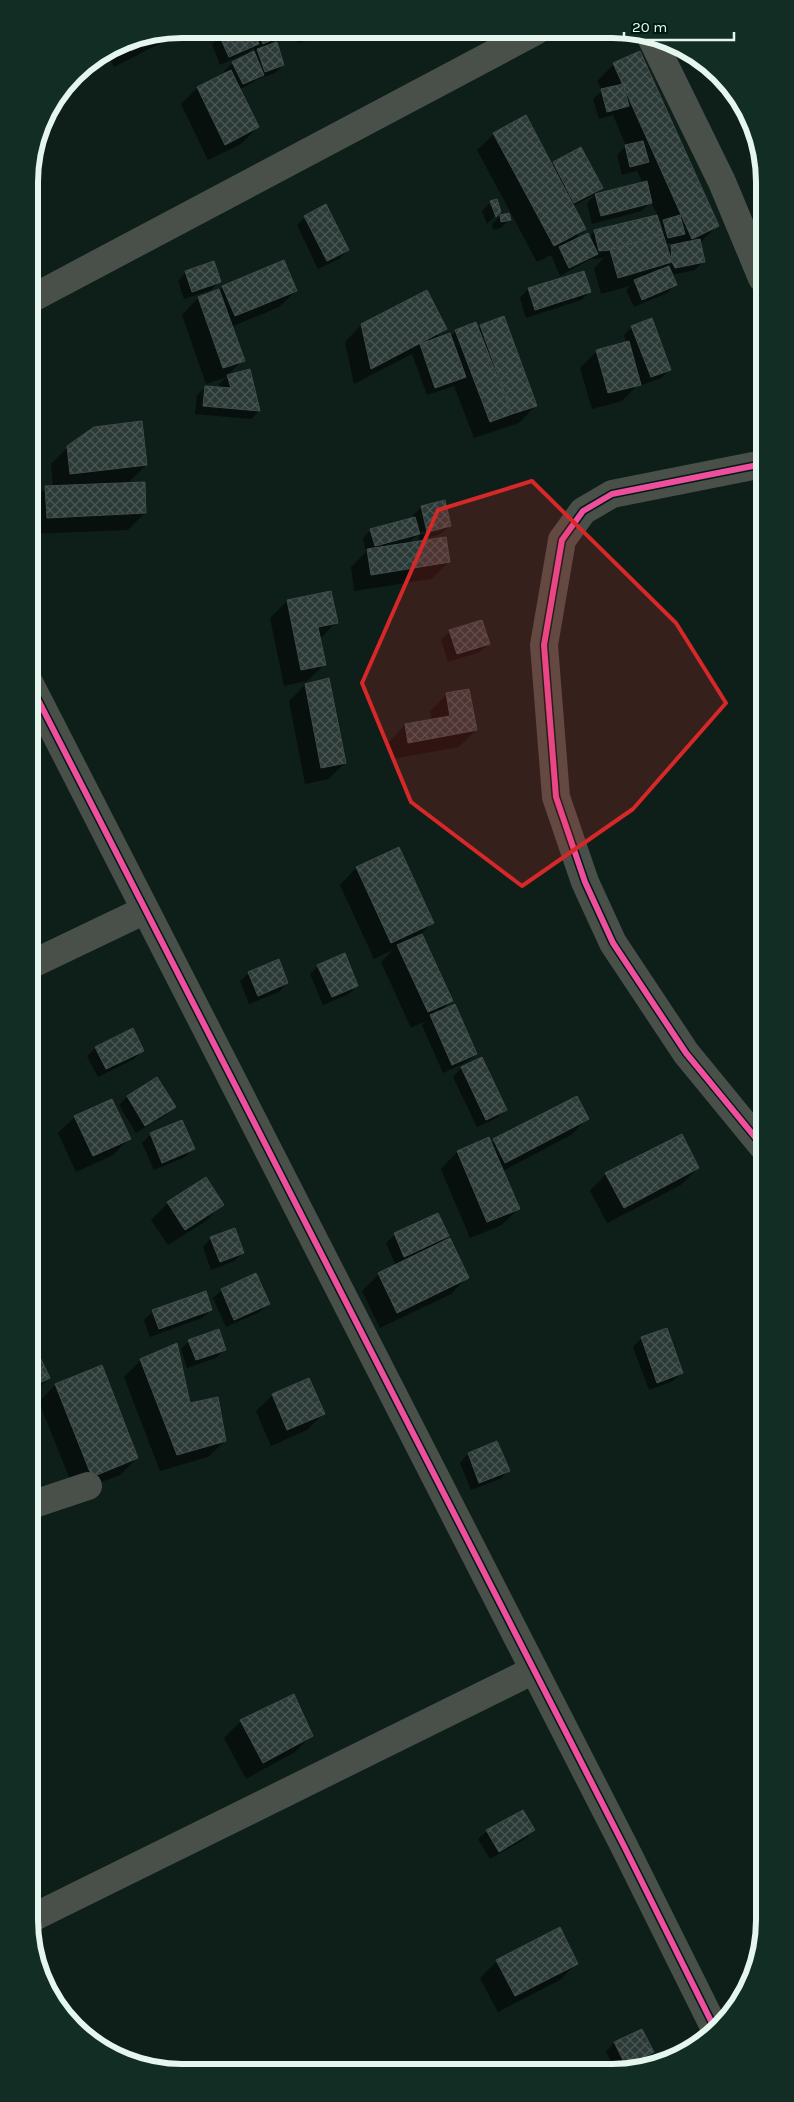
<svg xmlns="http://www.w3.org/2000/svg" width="794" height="2102" font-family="Karla,sans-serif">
	<defs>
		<pattern id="building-cross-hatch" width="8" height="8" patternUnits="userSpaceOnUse" patternTransform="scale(1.25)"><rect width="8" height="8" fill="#2c3a37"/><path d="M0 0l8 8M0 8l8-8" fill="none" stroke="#4a5754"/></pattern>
	</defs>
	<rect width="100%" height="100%" fill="#0e1e19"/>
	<g fill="#0007" fill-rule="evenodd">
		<path d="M 181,29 L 188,29 L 114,67 L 106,51 L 123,40 Z"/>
		<path d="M 256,29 L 274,29 L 277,37 L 267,47 L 283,65 L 275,73 L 258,79 L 239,90 L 258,127 L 241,144 L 208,160 L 181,104 L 197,88 L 226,74 L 224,71 L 233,63 L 255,52 L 253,48 L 249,52 L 220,65 L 212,44 L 220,36 L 253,32 Z"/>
		<path d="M 295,29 L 304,30 L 307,41 L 298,43 Z"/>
		<path d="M 306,30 L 331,30 L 324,36 L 309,40 Z"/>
		<path d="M 614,64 L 717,226 L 700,243 L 703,262 L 695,270 L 671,275 L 675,284 L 667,293 L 634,307 L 626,290 L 630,286 L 601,294 L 594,268 L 604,258 L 591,259 L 560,276 L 551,255 L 537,262 L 477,150 L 494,134 L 551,165 L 581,149 L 601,188 L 594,195 L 573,206 L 585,228 L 571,243 L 589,237 L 595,231 L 658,216 L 651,202 L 642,211 L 592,224 L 587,203 L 595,195 L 643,183 L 637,171 L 622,175 L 617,155 L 626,146 L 613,115 L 599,119 L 593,99 L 602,91 L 597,81 ZM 658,217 L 661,224 L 659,226 L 657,218 ZM 670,243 L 671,246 L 667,251 L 665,244 Z"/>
		<path d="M 491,202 L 500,211 L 487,224 L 482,211 Z"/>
		<path d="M 500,216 L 509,220 L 501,228 L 493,230 L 492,224 Z"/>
		<path d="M 305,217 L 348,250 L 339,259 L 318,269 L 297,225 Z"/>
		<path d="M 186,272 L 219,281 L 211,290 L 184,299 L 178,281 Z"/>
		<path d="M 223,287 L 296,291 L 279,307 L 231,327 L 243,360 L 227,376 L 249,371 L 259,411 L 251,419 L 195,414 L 197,395 L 205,387 L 220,388 L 219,384 L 227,377 L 206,384 L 182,315 L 198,298 L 220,290 Z"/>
		<path d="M 528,289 L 590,292 L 581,300 L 526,318 L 520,298 Z"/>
		<path d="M 361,325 L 445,329 L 434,340 L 450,337 L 456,331 L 477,329 L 481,326 L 535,406 L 519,423 L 474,438 L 454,386 L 427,395 L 412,354 L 354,384 L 345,342 Z"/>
		<path d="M 632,327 L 670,369 L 661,378 L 642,385 L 639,377 L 638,378 L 639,384 L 622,401 L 592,409 L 580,368 L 597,351 L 627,343 L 624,335 Z"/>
		<path d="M 68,447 L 146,465 L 127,484 L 145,513 L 128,530 L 31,534 L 30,504 L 46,488 L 53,487 L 51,464 Z"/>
		<path d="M 422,507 L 450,526 L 441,534 L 419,540 L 418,534 L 408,544 L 449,562 L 432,579 L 354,591 L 351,567 L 366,552 L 363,538 L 371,530 L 414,519 L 413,515 ZM 442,527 L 442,530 L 421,535 L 421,532 Z"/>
		<path d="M 330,592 L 336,622 L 319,640 L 324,665 L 307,681 L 284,686 L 270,618 L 287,601 Z"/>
		<path d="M 450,631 L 489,644 L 480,652 L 448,662 L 441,640 Z"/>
		<path d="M 305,685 L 345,763 L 328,779 L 305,784 L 289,701 Z"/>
		<path d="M 447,694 L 476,730 L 459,747 L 392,759 L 389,742 L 405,725 L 432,720 L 430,711 Z"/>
		<path d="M 398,848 L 432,923 L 421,934 L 451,1000 L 439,1013 L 476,1054 L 467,1062 L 443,1073 L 422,1025 L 426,1021 L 411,1028 L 381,962 L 393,950 L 374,959 L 340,885 L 356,868 Z"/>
		<path d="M 318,966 L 357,986 L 349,994 L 323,1005 L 310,974 Z"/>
		<path d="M 249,973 L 287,983 L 279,992 L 249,1004 L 240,981 Z"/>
		<path d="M 95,1048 L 143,1051 L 134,1059 L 98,1077 L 87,1056 Z"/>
		<path d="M 481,1059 L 506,1109 L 497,1118 L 477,1127 L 453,1077 L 461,1068 Z"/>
		<path d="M 127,1097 L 174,1107 L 166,1115 L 136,1133 L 119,1105 Z"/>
		<path d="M 576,1098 L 588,1118 L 571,1135 L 503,1171 L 519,1208 L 502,1225 L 470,1238 L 441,1169 L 457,1152 L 489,1138 L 491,1143 Z"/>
		<path d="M 75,1117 L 129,1139 L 113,1155 L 76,1172 L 58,1133 Z"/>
		<path d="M 151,1134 L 193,1149 L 185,1157 L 154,1170 L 142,1143 Z"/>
		<path d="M 698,1168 L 681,1185 L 607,1223 L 590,1191 L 606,1174 Z"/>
		<path d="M 168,1203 L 222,1204 L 206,1221 L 168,1245 L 151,1220 Z"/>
		<path d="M 437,1214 L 448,1236 L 440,1244 L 468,1277 L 451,1294 L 380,1328 L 362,1291 L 379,1274 L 396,1266 L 386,1243 L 395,1235 Z"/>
		<path d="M 211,1238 L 243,1253 L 234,1261 L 211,1270 L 203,1247 Z"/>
		<path d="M 222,1290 L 268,1304 L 260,1312 L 226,1327 L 213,1298 Z"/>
		<path d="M 211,1310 L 202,1318 L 150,1337 L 144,1320 L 153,1311 Z"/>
		<path d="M 642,1338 L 682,1373 L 673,1381 L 649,1390 L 633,1347 Z"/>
		<path d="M 189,1341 L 225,1349 L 216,1358 L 187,1368 L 181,1349 Z"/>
		<path d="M 36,1352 L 49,1377 L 41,1386 L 31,1391 L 31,1355 Z"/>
		<path d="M 141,1360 L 189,1404 L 225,1441 L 208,1457 L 160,1471 L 124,1377 Z"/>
		<path d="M 55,1385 L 137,1458 L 120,1475 L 75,1492 L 39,1402 Z"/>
		<path d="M 273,1395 L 323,1414 L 307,1430 L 271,1446 L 256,1411 Z"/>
		<path d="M 496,1443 L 508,1471 L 500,1479 L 471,1490 L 460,1463 L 468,1454 Z"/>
		<path d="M 241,1721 L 312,1735 L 295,1752 L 246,1779 L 224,1738 Z"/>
		<path d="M 534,1830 L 525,1839 L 490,1859 L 478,1839 L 487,1831 Z"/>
		<path d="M 497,1961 L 577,1963 L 560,1980 L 498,2012 L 480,1978 Z"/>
		<path d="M 641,2030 L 652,2051 L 644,2060 L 623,2070 L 616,2070 L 606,2052 L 614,2043 Z"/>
	</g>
	<g fill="url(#building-cross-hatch)" stroke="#3f4c4a">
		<path d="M 233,29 L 253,29 L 259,44 L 229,57 L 219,35 Z"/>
		<path d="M 257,29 L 275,29 L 278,37 L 263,44 Z"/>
		<path d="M 305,30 L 329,30 L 307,36 Z"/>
		<path d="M 172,31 L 131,51 L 126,40 Z"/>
		<path d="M 277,42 L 284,65 L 265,72 L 257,49 Z"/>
		<path d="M 254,51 L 264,75 L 243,84 L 232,62 Z"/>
		<path d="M 640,51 L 719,226 L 692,239 L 613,63 Z"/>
		<path d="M 231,70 L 259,127 L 225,145 L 197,87 Z"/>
		<path d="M 623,84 L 629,106 L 607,112 L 601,89 Z"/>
		<path d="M 526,115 L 586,229 L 554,246 L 493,133 Z"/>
		<path d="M 643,141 L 649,162 L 630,167 L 625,145 Z"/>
		<path d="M 581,147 L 603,188 L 574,203 L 553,162 Z"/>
		<path d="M 647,181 L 652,203 L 601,216 L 595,194 Z"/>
		<path d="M 497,199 L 501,212 L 496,217 L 490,201 Z"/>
		<path d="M 326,204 L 349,250 L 327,261 L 304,216 Z"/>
		<path d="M 509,213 L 511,220 L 501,222 L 500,215 Z"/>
		<path d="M 657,215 L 663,234 L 610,250 L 599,251 L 594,230 Z"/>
		<path d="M 680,215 L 685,234 L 668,238 L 663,220 Z"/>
		<path d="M 588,233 L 598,254 L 569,268 L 559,247 Z"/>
		<path d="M 663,234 L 672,262 L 618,278 L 610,250 Z"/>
		<path d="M 700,239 L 705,262 L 675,268 L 672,262 L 671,245 Z"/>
		<path d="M 284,260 L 297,291 L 235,316 L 222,286 Z"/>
		<path d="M 214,261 L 221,282 L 192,292 L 185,271 Z"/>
		<path d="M 669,266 L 677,285 L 642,300 L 634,280 Z"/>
		<path d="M 584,271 L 591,292 L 535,310 L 528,288 Z"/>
		<path d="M 219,289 L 245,361 L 223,368 L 198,297 Z"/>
		<path d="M 427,290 L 447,329 L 371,369 L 361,324 Z"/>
		<path d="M 504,316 L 537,406 L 512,414 L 480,325 Z"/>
		<path d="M 652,318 L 671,370 L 651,377 L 631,326 Z"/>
		<path d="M 476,322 L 512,414 L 490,422 L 455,330 Z"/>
		<path d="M 450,333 L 466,377 L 435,388 L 420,344 Z"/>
		<path d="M 629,341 L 641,385 L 608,393 L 596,350 Z"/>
		<path d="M 250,369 L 260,411 L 203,406 L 205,386 L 231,388 L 227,375 Z"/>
		<path d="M 142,421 L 147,465 L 70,474 L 67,446 L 94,427 Z"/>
		<path d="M 145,482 L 146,513 L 47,518 L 45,486 Z"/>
		<path d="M 445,500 L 451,526 L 427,532 L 421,506 Z"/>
		<path d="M 415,517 L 420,534 L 375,546 L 370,529 Z"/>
		<path d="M 446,537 L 450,562 L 371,575 L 367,549 Z"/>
		<path d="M 331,591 L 338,623 L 318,627 L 326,665 L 301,670 L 287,600 Z"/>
		<path d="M 482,620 L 490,644 L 457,654 L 449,630 Z"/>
		<path d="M 329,678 L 346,763 L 321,768 L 305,684 Z"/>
		<path d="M 469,689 L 477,730 L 408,743 L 405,724 L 450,716 L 446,693 Z"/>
		<path d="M 399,847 L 434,923 L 391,943 L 356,867 Z"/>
		<path d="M 422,934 L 453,1001 L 428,1012 L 397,945 Z"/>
		<path d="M 345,953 L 358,986 L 332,997 L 317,965 Z"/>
		<path d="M 279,959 L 288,983 L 258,996 L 248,972 Z"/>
		<path d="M 455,1004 L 477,1054 L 452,1065 L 430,1015 Z"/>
		<path d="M 133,1028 L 144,1051 L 106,1069 L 95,1047 Z"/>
		<path d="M 482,1057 L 507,1110 L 486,1120 L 461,1067 Z"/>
		<path d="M 157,1077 L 176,1107 L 145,1126 L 127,1096 Z"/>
		<path d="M 577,1096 L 589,1119 L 505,1163 L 493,1139 Z"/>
		<path d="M 112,1099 L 131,1139 L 93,1156 L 74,1116 Z"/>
		<path d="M 182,1120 L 195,1149 L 162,1163 L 150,1133 Z"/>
		<path d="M 682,1134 L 699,1168 L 624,1208 L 605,1173 Z"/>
		<path d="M 489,1137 L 520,1209 L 487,1222 L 457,1151 Z"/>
		<path d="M 206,1177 L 224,1205 L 185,1230 L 167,1202 Z"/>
		<path d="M 438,1213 L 449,1236 L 404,1257 L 394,1233 Z"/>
		<path d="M 235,1228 L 244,1253 L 220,1262 L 210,1237 Z"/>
		<path d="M 450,1238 L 469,1278 L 397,1313 L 378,1273 Z"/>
		<path d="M 256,1273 L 270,1304 L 234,1320 L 221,1289 Z"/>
		<path d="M 206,1291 L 212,1310 L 159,1329 L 152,1310 Z"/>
		<path d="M 667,1328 L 683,1373 L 657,1383 L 641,1337 Z"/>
		<path d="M 219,1329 L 226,1350 L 196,1360 L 188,1340 Z"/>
		<path d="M 177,1343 L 190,1403 L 218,1397 L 226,1441 L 177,1455 L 140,1359 Z"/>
		<path d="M 37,1351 L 50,1378 L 31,1387 L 31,1354 Z"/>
		<path d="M 102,1365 L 138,1458 L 92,1477 L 55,1384 Z"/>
		<path d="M 309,1378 L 325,1414 L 287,1430 L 272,1394 Z"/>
		<path d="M 497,1441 L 510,1471 L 479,1483 L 468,1453 Z"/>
		<path d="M 294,1694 L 313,1736 L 263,1763 L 240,1720 Z"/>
		<path d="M 523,1810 L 535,1830 L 499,1852 L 486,1830 Z"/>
		<path d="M 560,1927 L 578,1964 L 515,1996 L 496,1960 Z"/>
		<path d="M 642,2029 L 654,2052 L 626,2066 L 614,2042 Z"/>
	</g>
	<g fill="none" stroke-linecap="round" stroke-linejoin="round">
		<g stroke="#485049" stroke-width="28">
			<path d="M 650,35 L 722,182 L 762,278"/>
			<path d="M 29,300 L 536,31"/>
			<path d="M 763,464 L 612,494 L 583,511 L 562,540 L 544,645 L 556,797 L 585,882 L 613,943 L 686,1053 L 764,1148"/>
			<path d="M 30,684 L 624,1846 L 716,2031"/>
			<path d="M 30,965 L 145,910"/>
			<path d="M 31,1505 L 88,1486"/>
			<path d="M 32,1918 L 534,1670"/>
		</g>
		<defs>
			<g id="cycleway">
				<path d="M 763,464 L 612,494 L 583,511 L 562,540 L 544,645 L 556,797 L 585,882 L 613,943 L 686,1053 L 764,1148"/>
				<path d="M 30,684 L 624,1846 L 716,2031"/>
			</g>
		</defs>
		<use href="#cycleway" stroke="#001c12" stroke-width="9"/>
		<use href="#cycleway" stroke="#ef4d9e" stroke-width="6"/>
	</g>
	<path fill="#d62828" fill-opacity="0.2" stroke="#d62828" stroke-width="4" stroke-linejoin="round" d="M 532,481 L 676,623 L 726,703 L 633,809 L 522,886 L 411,802 L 362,683 L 438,510 Z"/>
	<path d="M0 0H794V2102H0ZM182 38H612A144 144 0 0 1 756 182V1920A144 144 0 0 1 612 2064H182A144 144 0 0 1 38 1920V182A144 144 0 0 1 182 38Z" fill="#122d24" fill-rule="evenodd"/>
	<path fill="none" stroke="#e5f6ef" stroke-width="6" d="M182 38H612A144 144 0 0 1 756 182V1920A144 144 0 0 1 612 2064H182A144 144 0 0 1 38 1920V182A144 144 0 0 1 182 38Z"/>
	<path d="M624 32v8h110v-8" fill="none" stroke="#e5f6ef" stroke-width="2.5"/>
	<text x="632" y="32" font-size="15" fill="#e5f6ef" stroke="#001c12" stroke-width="4" paint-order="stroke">20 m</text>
</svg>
